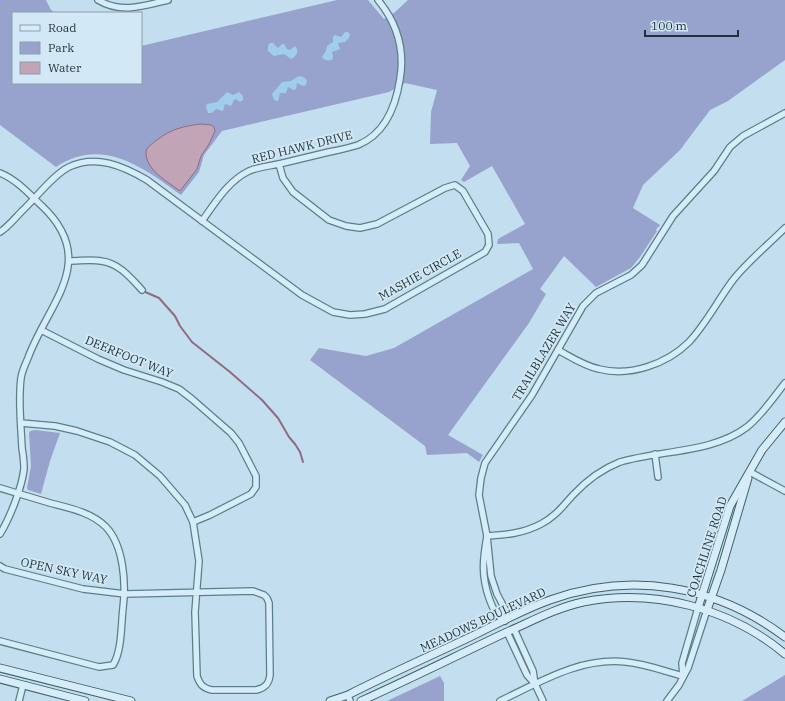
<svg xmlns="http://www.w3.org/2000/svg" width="785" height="701" font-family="'IBM Plex Serif',serif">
	<rect width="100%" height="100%" fill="#c3deee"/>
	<g fill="#97a3cc">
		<path d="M 0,0 L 46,0 L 51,10 L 55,13 L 13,13 L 13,83 L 141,83 L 141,46 L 337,0 L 368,0 L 384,19 L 395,12 L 408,0 L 785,0 L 785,60 L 728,101 L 710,110 L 680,150 L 643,185 L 633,208 L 660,225 L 659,227 L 658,227 L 656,230 L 657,231 L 640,257 L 631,268 L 596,287 L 564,256 L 540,289 L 546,294 L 529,323 L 448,435 L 483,455 L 479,462 L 467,453 L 427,455 L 425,446 L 310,360 L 319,348 L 366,356 L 394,348 L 533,269 L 519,243 L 497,244 L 498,239 L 525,224 L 492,166 L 464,182 L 461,180 L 470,166 L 457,143 L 430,144 L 431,112 L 437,90 L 405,83 L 389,92 L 222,131 L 204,155 L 199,172 L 181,195 C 144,168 102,136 56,167 L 0,125 Z"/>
		<path d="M 35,430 L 60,433 L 50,461 L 41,494 L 28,490 L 27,488 L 31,466 L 29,433 L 30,431 Z"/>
		<path d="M 785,675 L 785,701 L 742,701 Z"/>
		<path d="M 440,676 L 444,683 L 444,701 L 387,701 Z"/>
	</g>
	<g fill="#a0cdea">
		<path d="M 345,32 L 348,32 L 350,34 L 349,38 L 345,42 L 338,43 L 340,49 L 332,52 L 333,57 L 332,60 C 328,61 323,60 322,57 L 326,51 L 327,46 L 333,42 L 333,37 L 335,35 L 341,37 Z"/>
		<path d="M 270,43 L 273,43 L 278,48 L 282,44 L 284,44 L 287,49 L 290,50 L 295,46 C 300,51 296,57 291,59 L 284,54 L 274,56 L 268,51 L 268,46 Z"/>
		<path d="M 297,77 L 301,76 L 305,78 L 307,81 L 306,85 L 303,86 L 297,83 L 296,89 L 294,90 L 288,87 L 286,93 L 280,93 L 278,101 L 274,100 L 272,94 L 282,82 L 291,81 Z"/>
		<path d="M 227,92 L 233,95 L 239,92 L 243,96 L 243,100 L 240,102 L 236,99 L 234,100 L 231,106 L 225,104 L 223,111 L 216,109 L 212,113 L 208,113 L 206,107 L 207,104 L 217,102 Z"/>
	</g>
	<path fill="#c1a5b7" stroke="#8f6c81" d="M 201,124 L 211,125 L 214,127 L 215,131 L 209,144 L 201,156 L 197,169 L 180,191 C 167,181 145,170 146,151 C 148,146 153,143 157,140 C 171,129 184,126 201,124 Z"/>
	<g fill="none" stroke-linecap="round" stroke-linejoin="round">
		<path stroke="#8f6c81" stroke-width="2" d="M 143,291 L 159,298 L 175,316 L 180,326 L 192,342 L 230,372 L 262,400 L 278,418 L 289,437 L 295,444 L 300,452 L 303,462"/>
		<defs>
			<g id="minor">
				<path d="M 98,0 C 121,14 144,6 168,0"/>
				<path d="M 0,173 C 16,179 30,195 42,206 C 100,261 48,303 28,358 C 25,365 22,371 21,378 C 18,401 21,425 22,448 C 23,454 24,462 24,469 C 22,487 10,518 0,534"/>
				<path d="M 202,221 C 215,203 228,181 249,171 C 258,167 269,166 279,164 C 295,160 312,156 329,152 C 339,150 349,148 358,145 C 385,134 396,105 400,79 C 405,49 397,23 378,0"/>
				<path d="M 0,232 C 8,227 15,218 22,211 C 35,199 54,174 69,167 C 96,154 123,166 147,180 L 302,295 L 333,312 L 350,315 L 365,314 L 385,309 L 485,252 L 489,245 L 488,234 L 463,191 L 455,185 L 445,188 L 377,224 L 360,228 L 346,226 L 329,220 L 293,192 L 283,178 L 279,164"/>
				<path d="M 69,261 C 80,261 91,259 101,261 C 119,263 131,278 142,290"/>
				<path d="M 41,330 L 98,359 L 124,370 L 162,382 L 179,389 L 192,399 L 231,433 L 239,443 L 256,476 L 256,487 L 251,494 L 210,515 L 193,522"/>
				<path d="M 558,350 C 571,357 584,366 599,369 C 630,377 667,364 689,342 C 706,324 718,300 733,280 C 748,261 768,245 785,228"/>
				<path d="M 655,454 L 658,477"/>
				<path d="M 750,472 L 785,491"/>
				<path d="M 0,488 C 17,493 33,498 50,503 C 69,508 91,512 106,527 C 124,546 126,584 123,608 C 121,625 122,651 113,665 L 99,667 L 0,641"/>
				<path d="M 487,536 C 483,559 481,575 489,598 C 493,609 495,614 505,621 L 506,611 L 497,594 L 491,576 L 487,536 L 479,495 L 481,478 L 485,463 L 532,395 L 583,306 L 596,293 L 631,275 L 642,265 L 673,216 L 714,171 L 730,147 L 743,136 L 785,113"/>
				<path d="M 487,536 C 506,535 524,533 541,524 C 555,517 563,506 573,495 C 587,480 602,469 620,462 C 661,450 713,453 747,427 C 762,415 773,398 785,383"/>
				<path d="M 0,566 L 5,569 L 83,589 L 125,594 L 253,591 L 264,595 L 267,598 L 269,603 L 270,675 C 269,684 265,688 256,690 L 212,690 C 203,688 200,685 197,676 L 195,612 L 199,561 L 193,522 L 185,505 L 160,476 L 135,455 L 110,442 L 77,431 L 55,426 L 21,423"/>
				<path d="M 514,629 L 533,671 L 535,684 L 543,701"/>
				<path d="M 507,632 L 527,675 L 535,684"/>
				<path d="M 683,676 L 682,663 L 698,608"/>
				<path d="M 348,695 L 350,701"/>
				<path d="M 19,701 L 23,685"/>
				<path d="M 500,701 C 540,682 580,657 626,662 C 646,664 664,671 683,676"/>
				<path d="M 667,701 L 679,685 L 688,668 L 707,610"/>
			</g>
			<g id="secondary">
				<path d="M 698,608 L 730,506 L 762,450 L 785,422"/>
				<path d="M 707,610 L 721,570 L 748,478"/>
				<path d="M 0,668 L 131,701"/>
				<path d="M 0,679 L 85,701"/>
				<path d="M 330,701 L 348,695 C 387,675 428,657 468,638 C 495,625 522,610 550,600 C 631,571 716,585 785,637"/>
				<path d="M 361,701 C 410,679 458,655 507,632 C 532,621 556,608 583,602 C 654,588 730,608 785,654"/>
			</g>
		</defs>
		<use href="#minor" stroke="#5a7f89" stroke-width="8"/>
		<use href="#secondary" stroke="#3d636a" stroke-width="9"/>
		<use href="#minor" stroke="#d6ecf9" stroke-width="5.5"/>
		<use href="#secondary" stroke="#d6ecf9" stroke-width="7"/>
	</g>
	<g text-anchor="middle" stroke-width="3.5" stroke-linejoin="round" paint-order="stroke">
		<g font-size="12" fill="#1e3438" stroke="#d3e8f6">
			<text transform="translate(302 147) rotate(-14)" y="4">RED HAWK DRIVE</text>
			<text transform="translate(420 275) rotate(-29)" y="4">MASHIE CIRCLE</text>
			<text transform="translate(544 352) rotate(-59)" y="4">TRAILBLAZER WAY</text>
			<text transform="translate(129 357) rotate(22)" y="4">DEERFOOT WAY</text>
			<text transform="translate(707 547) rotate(-72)" y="4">COACHLINE ROAD</text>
			<text transform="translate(64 571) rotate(12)" y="4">OPEN SKY WAY</text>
			<text transform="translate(483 620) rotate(-25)" y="4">MEADOWS BOULEVARD</text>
		</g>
	</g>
	<rect x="12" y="12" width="130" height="72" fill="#d3e8f6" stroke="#8ba0aa"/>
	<rect x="20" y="25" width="20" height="6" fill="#d6ecf9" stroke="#8ba0aa"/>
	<text x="48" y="32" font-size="12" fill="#1e3438">Road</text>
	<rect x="20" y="42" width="20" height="12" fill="#97a3cc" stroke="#8ba0aa"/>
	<text x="48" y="52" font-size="12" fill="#1e3438">Park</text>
	<rect x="20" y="62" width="20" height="12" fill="#c1a5b7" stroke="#8ba0aa"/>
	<text x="48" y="72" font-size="12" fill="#1e3438">Water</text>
	<path d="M645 30v6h93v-6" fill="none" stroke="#1e3438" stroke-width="2"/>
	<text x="651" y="30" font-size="12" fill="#1e3438" stroke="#d3e8f6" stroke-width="3" paint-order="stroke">100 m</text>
</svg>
